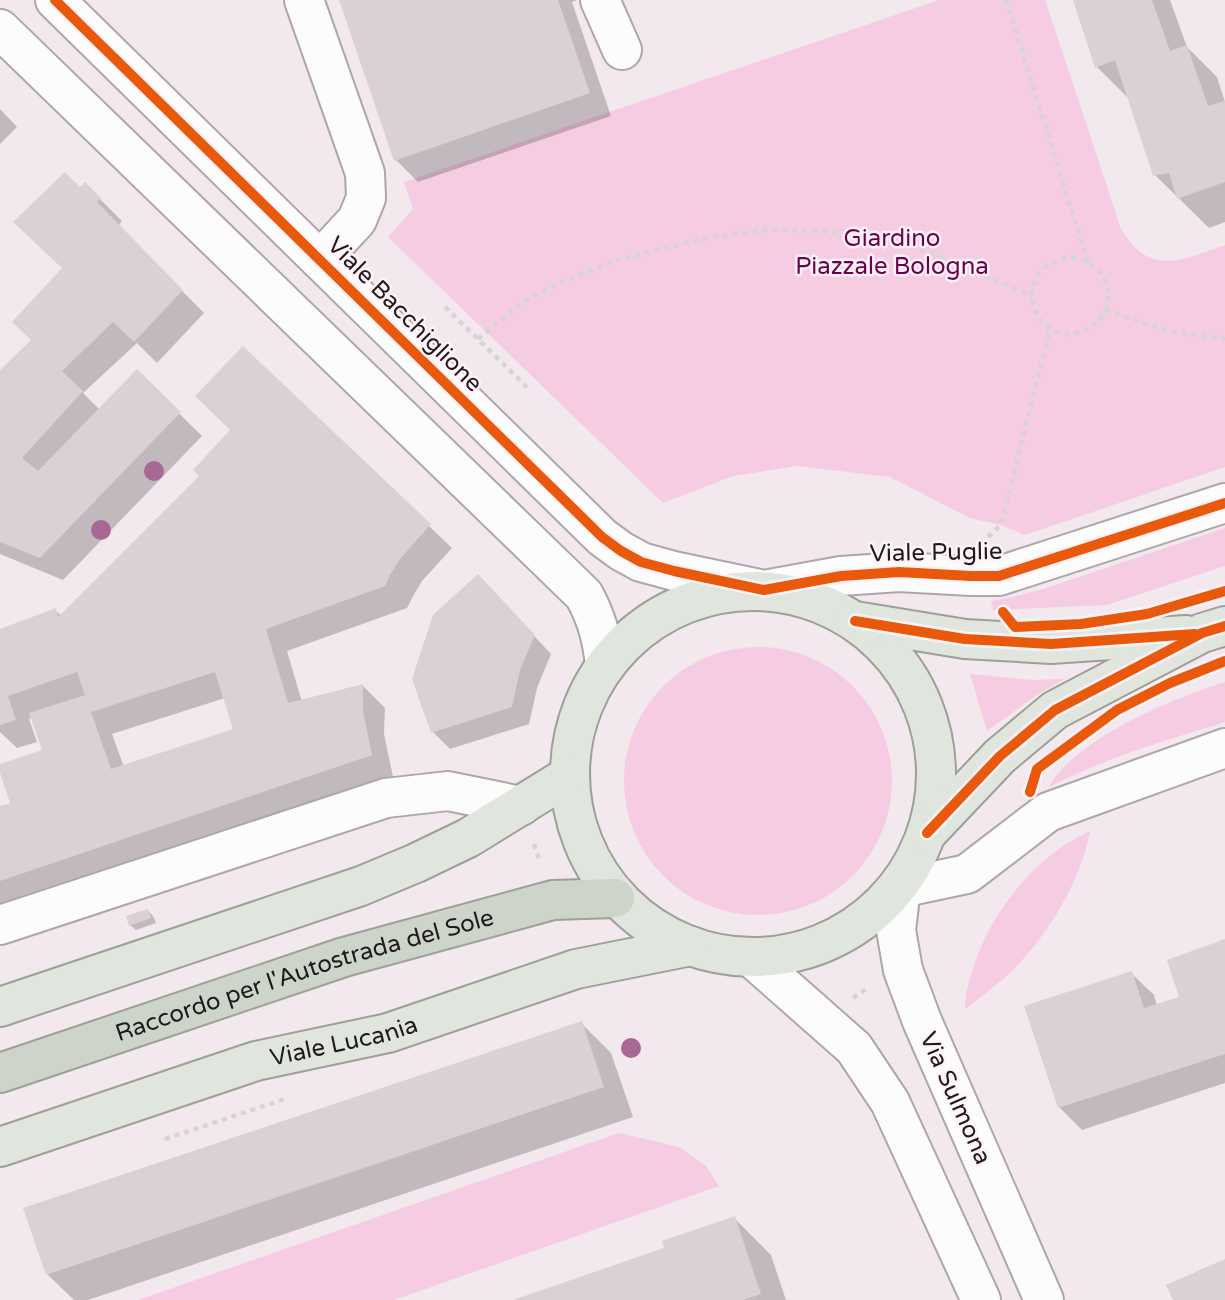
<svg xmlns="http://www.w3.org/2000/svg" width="1225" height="1300" font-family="'Varela Round',sans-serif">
	<rect width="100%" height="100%" fill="#f2e8ed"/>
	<g fill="#f6cce3">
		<path d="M 939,0 L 1045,0 L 1121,229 C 1126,237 1132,245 1139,251 C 1165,272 1198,254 1225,245 L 1225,467 L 1025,535 L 1001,525 L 970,518 L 890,477 L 797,466 L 733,476 L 663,503 L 388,237 L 413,209 L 404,182 Z"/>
		<path d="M 1225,528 L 1225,566 L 1107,605 L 993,610 L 991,601 L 1012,597 L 1043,589 Z"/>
		<circle cx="758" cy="781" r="134"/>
		<path d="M 970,674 L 1033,680 L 1064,679 L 1037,695 L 987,731 Z"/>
		<path d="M 1225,682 L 1225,722 C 1165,741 1103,758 1048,788 C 1076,738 1172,699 1225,682 Z"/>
		<path d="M 1090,831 C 1081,881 1048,935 1012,971 C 997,985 981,997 965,1009 C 965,990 971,974 977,957 C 998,903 1038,855 1090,831 Z"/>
		<path d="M 619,1133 L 679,1147 L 706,1166 L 719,1186 L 394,1300 L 138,1300 Z"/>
	</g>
	<g fill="#0003" fill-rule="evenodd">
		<path d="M 341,0 L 577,0 L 572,2 L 611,116 L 418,182 L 396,160 Z"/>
		<path d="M 1075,0 L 1170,0 L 1187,47 L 1217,77 L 1225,102 L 1225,222 L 1209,228 L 1155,175 L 1128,96 L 1127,97 L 1097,67 Z"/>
		<path d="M 0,109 L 17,127 L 0,144 Z"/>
		<path d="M 85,184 L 122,221 L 118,226 L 204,313 L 157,363 L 137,343 L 83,393 L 100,410 L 137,372 L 202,436 L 63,580 L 0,554 L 0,372 L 33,340 L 64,269 L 80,190 Z"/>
		<path d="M 324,426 L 452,548 L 422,581 L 412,598 L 407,608 L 287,651 L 302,702 L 363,686 L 385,708 L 384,734 L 393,777 L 37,898 L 0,921 L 0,808 L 12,804 L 0,766 L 44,751 L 33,718 L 29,719 L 37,742 L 17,748 L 0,732 L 0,631 L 56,611 L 62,616 ZM 225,698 L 235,730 L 124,767 L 112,734 Z"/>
		<path d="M 495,594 L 551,654 L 537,688 L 529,724 L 450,749 L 433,732 Z"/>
		<path d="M 148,911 L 153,916 L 156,923 L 136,930 L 130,925 Z"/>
		<path d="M 1225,941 L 1225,1083 L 1082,1130 L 1060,1108 L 1026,1007 L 1131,973 L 1154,995 L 1157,1006 L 1181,998 Z"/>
		<path d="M 581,1023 L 611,1053 L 633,1117 L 88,1300 L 74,1300 L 47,1274 Z"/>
		<path d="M 735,1219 L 771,1255 L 786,1300 L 517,1300 L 667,1249 Z"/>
	</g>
	<g fill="#dad1d6" fill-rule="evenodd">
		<path d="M 339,0 L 558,0 L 590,93 L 394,161 Z"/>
		<path d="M 1073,0 L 1152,0 L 1170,51 L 1187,45 L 1208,106 L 1225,101 L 1225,182 L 1177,199 L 1169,173 L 1153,176 L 1115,60 L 1095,68 Z"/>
		<path d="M 65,172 L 80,187 L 85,182 L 101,198 L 97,202 L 183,290 L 134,342 L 113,322 L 62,371 L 83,391 L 22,458 L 38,471 L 137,369 L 181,412 L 40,558 L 0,542 L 0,370 L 31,340 L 12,322 L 62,268 L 13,222 Z"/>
		<path d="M 243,346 L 431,524 L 400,559 L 390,575 L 385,586 L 266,629 L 288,703 L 363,684 L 363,711 L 372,755 L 0,881 L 0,806 L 10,803 L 0,773 L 0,764 L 42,750 L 29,713 L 85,695 L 77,672 L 8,696 L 16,720 L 0,725 L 0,629 L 56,608 L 58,617 L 199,476 L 193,470 L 230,430 L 195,396 ZM 215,672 L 233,729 L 111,769 L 91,712 Z"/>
		<path d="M 478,574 L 535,635 L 520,670 L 512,707 L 431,733 L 412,679 L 433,615 Z"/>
		<path d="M 148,909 L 151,918 L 129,926 L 126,916 Z"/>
		<path d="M 1225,939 L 1225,1054 L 1058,1108 L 1024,1006 L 1132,971 L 1144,1008 L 1179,997 L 1167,960 Z"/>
		<path d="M 582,1021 L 604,1087 L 46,1275 L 23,1208 Z"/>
		<path d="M 735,1216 L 761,1294 L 743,1300 L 513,1300 L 664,1248 L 662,1241 Z"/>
		<path d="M 1225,1259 L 1225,1300 L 1173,1300 L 1166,1285 Z"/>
	</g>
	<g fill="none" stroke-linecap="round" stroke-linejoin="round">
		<defs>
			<g id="minor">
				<path d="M 55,0 L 602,537 L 621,551 L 641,562 L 674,571 L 764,590 L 841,576 L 899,572 L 971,576 L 999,576 L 1225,503"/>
				<path d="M 304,0 L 365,173 L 366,198 L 357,220 L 320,260"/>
				<path d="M 600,0 L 622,50"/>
				<path d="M 0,29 L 584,595 C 597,619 602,638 605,665"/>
				<path d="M 0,925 L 386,798 L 448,791 L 521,806"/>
				<path d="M 752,958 L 854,1048 L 890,1102 L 981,1300"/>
				<path d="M 1044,1300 L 922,1021 L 903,970 L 896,930 L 901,888 L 967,874 L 1048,812 L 1225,748"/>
			</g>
			<g id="major">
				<circle cx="753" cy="774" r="183"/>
				<path d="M 855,621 L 965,639 L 1051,644 L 1186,635"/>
				<path d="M 927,833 L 1000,756 L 1055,710 L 1202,633 L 1225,626"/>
				<path d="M 0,1007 L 361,886 L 416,863 L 468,838 L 570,775"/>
				<path id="s1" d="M 0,1147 L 256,1061 L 388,1033 L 576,969 L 691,946"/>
			</g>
			<g id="highway">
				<path id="s2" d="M 0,1073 L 344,957 L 553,900 L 615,898"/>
			</g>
		</defs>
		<use href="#minor" stroke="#ada6aa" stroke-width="42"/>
		<use href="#major" stroke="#9ca097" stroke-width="42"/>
		<use href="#highway" stroke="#9ca097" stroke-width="42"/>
		<g stroke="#d7d4d6" stroke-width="4.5" stroke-dasharray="5 5" stroke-linecap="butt">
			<path d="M 1006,0 L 1088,263"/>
			<circle cx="1070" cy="296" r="38"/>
			<path d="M 445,307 L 528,388"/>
			<path d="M 1105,310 L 1169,331 L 1225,339"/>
			<path d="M 478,339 L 524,301 L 566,280 L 618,260 L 706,238 L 770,229 L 855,233 L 919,248 L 1032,296"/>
			<path d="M 988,537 L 1001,525 L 1050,329"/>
			<path d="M 534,844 L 540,862"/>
			<path d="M 853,998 L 869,987"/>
			<path d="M 165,1139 L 288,1098"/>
		</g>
		<use href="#minor" stroke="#fdfcfc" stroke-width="38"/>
		<use href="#major" stroke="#e0e5de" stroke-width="38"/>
		<use href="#highway" stroke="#cdd5ca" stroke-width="38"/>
		<defs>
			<g id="cycleway">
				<path d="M 55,0 L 602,537 L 621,551 L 641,562 L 674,571 L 764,590 L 841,576 L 899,572 L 971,576 L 999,576 L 1225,503"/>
				<path d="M 1003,612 L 1015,627 L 1081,624 L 1147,614 L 1225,591"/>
				<path d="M 855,621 L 965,639 L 1051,644 L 1195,634"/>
				<path d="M 1030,792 L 1037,769 L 1117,710 L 1170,683 L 1225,661"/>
				<path d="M 927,833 L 1000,756 L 1055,710 L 1202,633 L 1225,626"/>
			</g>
		</defs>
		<use href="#cycleway" stroke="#fff3f9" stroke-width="15"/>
		<use href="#cycleway" stroke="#e8590c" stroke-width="10"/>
	</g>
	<g fill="#a86894">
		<circle cx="154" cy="471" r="10"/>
		<circle cx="101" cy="530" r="10"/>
		<circle cx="631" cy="1048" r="10"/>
	</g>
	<g text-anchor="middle" stroke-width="5" stroke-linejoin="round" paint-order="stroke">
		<g font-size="24" fill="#6c004c" stroke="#fff3f9">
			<text x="892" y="246">Giardino<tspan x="892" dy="28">Piazzale Bologna</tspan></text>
		</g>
		<g font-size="24" fill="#201a1d" stroke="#fff3f9">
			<text transform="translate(405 314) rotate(45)" y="8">Viale Bacchiglione</text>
			<text transform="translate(936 552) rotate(-1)" y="8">Viale Puglie</text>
			<text dy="8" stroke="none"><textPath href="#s2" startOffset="320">Raccordo per l'Autostrada del Sole</textPath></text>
			<text dy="8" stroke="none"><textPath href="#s1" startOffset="360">Viale Lucania</textPath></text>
			<text transform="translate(956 1098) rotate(66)" y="8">Via Sulmona</text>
		</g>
	</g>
</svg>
